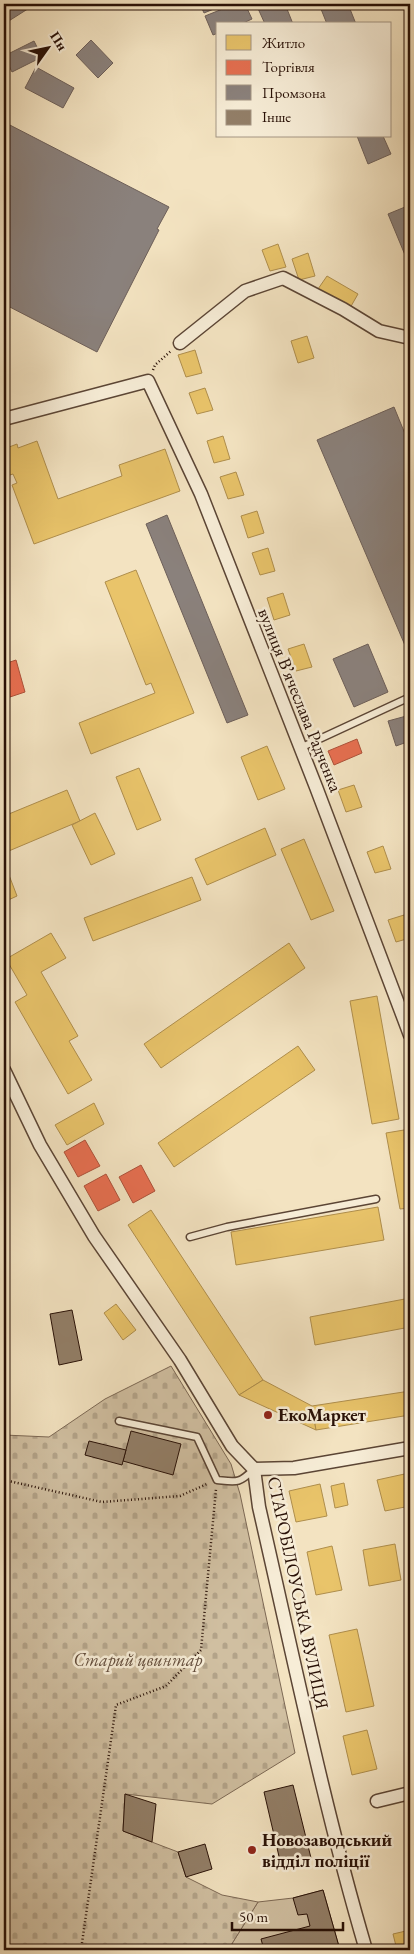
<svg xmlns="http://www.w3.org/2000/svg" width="414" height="1954" font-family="'EB Garamond',serif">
	<defs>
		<pattern id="cemetery-stones" width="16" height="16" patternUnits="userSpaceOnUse" patternTransform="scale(1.25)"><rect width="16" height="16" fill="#d0bfa1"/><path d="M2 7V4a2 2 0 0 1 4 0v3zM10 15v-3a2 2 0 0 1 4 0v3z" fill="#b3a389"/></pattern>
	</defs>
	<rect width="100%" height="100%" fill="#f3e3c1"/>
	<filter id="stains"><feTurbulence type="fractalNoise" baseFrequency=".004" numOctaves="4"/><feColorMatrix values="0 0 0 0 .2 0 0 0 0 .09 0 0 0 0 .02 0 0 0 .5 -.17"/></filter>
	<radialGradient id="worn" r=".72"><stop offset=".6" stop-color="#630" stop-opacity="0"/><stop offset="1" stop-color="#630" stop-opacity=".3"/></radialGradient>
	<path fill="#d0bfa1" stroke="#7c6854" d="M 323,1890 L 340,1950 L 228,1950 L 258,1902 L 293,1898 Z"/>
	<path fill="url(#cemetery-stones)" stroke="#7c6854" d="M 171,1366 L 231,1464 L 240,1494 L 295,1753 L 212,1804 L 125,1794 L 123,1831 L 178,1852 L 186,1877 L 222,1895 L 258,1902 L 228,1950 L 4,1950 L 4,1435 L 49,1437 L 105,1399 Z"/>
	<g fill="#e9c46a" stroke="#af8e4c">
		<path d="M 278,244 L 286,267 L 270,271 L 262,250 Z"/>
		<path d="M 308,253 L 315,276 L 299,280 L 292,259 Z"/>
		<path d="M 327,276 L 358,294 L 350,308 L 318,289 Z"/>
		<path d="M 307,336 L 314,358 L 298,363 L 291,341 Z"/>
		<path d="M 195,350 L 202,373 L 186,377 L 178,355 Z"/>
		<path d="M 205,388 L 213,410 L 197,414 L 189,393 Z"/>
		<path d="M 223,436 L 230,459 L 214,463 L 207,441 Z"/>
		<path d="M 37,441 L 58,499 L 122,476 L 119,465 L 165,449 L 180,491 L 34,544 L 12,485 L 17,483 L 13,474 L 4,477 L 4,449 L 17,444 L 18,448 Z"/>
		<path d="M 236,472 L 244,495 L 228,499 L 220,477 Z"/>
		<path d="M 257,511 L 264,533 L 248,538 L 241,516 Z"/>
		<path d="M 268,548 L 275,571 L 260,575 L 252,553 Z"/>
		<path d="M 136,570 L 194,713 L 91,754 L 79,723 L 155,693 L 151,683 L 146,685 L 105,582 Z"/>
		<path d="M 283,593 L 290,615 L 274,620 L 267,598 Z"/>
		<path d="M 304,644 L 312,667 L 296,671 L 288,649 Z"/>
		<path d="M 267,746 L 285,789 L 258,800 L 241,757 Z"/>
		<path d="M 139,768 L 161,820 L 137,830 L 116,777 Z"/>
		<path d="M 354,785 L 362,807 L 346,812 L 338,790 Z"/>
		<path d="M 67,790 L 80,821 L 4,853 L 4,816 Z"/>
		<path d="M 95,813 L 115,854 L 91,865 L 72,825 Z"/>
		<path d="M 265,828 L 276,855 L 207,885 L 195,859 Z"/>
		<path d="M 304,839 L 334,911 L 311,920 L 281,849 Z"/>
		<path d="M 383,846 L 391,869 L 375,873 L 367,852 Z"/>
		<path d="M 4,862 L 17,896 L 4,902 Z"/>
		<path d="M 192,877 L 201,900 L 93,941 L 84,918 Z"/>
		<path d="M 404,915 L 410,938 L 396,942 L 388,920 Z"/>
		<path d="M 51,933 L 66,958 L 41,972 L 78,1036 L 69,1041 L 92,1080 L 68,1094 L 15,1002 L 27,995 L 6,959 Z"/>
		<path d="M 289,943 L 305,968 L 161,1068 L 144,1044 Z"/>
		<path d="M 377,996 L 399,1119 L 372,1124 L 350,1001 Z"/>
		<path d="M 298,1046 L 315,1070 L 174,1167 L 158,1143 Z"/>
		<path d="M 94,1103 L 104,1124 L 67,1145 L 55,1125 Z"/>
		<path d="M 410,1129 L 410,1208 L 400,1209 L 386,1133 Z"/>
		<path d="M 378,1207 L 384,1240 L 236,1265 L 231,1232 Z"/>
		<path d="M 151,1210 L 263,1380 L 239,1395 L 128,1225 Z"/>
		<path d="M 410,1298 L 410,1327 L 315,1345 L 310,1317 Z"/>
		<path d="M 116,1304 L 136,1330 L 123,1340 L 104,1313 Z"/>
		<path d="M 263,1380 L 312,1406 L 316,1430 L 239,1395 Z"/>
		<path d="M 410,1391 L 410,1415 L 316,1430 L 312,1406 Z"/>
		<path d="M 409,1473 L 410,1506 L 385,1511 L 377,1480 Z"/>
		<path d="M 344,1483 L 348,1505 L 335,1508 L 331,1486 Z"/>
		<path d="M 320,1484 L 327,1516 L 296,1522 L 289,1491 Z"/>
		<path d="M 395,1544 L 401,1580 L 369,1586 L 363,1550 Z"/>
		<path d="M 332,1546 L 342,1590 L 316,1595 L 307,1552 Z"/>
		<path d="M 357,1629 L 374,1706 L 346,1712 L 329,1635 Z"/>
		<path d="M 367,1730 L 377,1769 L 352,1775 L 343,1736 Z"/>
		<path d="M 410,1930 L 410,1950 L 397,1950 L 393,1934 Z"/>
	</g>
	<g fill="#e76f51" stroke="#ae523a">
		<path d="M 16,660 L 25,692 L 4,699 L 4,664 Z"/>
		<path d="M 357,739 L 362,753 L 334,765 L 328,751 Z"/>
		<path d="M 85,1140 L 100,1166 L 78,1177 L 64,1152 Z"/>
		<path d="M 141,1165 L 155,1191 L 133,1203 L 119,1177 Z"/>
		<path d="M 106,1174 L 120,1200 L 98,1211 L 84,1186 Z"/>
	</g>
	<g fill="#8a817c" stroke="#6d5f59">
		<path d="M 4,4 L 33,4 L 34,5 L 4,24 Z"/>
		<path d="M 200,4 L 226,4 L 204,13 Z"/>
		<path d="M 235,4 L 245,4 L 252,19 L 241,24 L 218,24 L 218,33 L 213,35 L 205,16 Z"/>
		<path d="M 256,4 L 285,4 L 293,24 L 265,24 Z"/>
		<path d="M 319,4 L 348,4 L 356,24 L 327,24 Z"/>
		<path d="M 91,40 L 113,63 L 98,78 L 76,55 Z"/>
		<path d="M 34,41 L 42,57 L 12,72 L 4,56 Z"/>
		<path d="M 36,67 L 74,88 L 63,108 L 25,88 Z"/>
		<path d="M 4,122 L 169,207 L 157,229 L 159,230 L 97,352 L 4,304 Z"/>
		<path d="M 357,136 L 383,136 L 391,154 L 368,164 Z"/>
		<path d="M 405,207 L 410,218 L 410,252 L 405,255 L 388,214 Z"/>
		<path d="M 394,407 L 410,446 L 410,657 L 317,440 Z"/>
		<path d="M 167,515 L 248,715 L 227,723 L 146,524 Z"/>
		<path d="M 368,644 L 388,692 L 354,707 L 333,659 Z"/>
		<path d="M 410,715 L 410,741 L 396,746 L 388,721 Z"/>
	</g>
	<g fill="#927e67" stroke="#281006">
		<path d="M 409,295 L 410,296 L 410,308 L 406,307 Z"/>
		<path d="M 72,1310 L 82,1360 L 59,1365 L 50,1314 Z"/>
		<path d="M 131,1431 L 181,1444 L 173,1475 L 123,1461 Z"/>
		<path d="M 89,1441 L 126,1450 L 122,1465 L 85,1455 Z"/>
		<path d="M 293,1785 L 311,1858 L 281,1865 L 264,1792 Z"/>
		<path d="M 125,1794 L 156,1804 L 152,1842 L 123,1831 Z"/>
		<path d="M 205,1844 L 212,1869 L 186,1877 L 178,1852 Z"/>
		<path d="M 323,1890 L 340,1950 L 264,1950 L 261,1939 L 310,1926 L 307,1914 L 298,1915 L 293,1898 Z"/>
	</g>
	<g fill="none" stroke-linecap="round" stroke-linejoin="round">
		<defs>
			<g id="service">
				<path d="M 300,748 L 410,697"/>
				<path d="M 190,1237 L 227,1227 L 376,1199"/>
				<path d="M 119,1421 L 197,1437 L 217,1480 C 236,1482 239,1484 253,1470"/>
			</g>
			<g id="minor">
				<path d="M 180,343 L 245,291 L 283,278 L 343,309 L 379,331 L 410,338"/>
				<path d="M 4,419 L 148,381 L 201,494 L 316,787 L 410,1035"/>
				<path d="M 4,1070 L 40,1145 L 94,1236 L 180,1360 L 232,1446 L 254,1469 L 259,1507 C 293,1655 323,1804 366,1950"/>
				<path d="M 254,1469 L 294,1468 L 410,1448"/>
				<path d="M 377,1801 L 410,1793"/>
			</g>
		</defs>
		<use href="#service" stroke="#5b4535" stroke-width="9"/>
		<use href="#minor" stroke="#5b4535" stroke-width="15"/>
		<g stroke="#281006" stroke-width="2.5" stroke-dasharray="1 2.5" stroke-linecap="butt">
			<path d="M 153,370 L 155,365 L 171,351"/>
			<path d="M 4,1480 L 102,1502 L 180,1496 L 207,1484"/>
			<path d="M 81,1950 L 116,1705 L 166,1686 L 201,1650 L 216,1489"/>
		</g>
		<use href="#service" stroke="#f7edd7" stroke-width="6"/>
		<use href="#minor" stroke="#f7edd7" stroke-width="12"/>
	</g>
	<g fill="#8f2418" stroke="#f7edd7" stroke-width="2">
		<circle cx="268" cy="1415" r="5"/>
		<circle cx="252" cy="1850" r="5"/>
	</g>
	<g text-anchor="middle" stroke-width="5" stroke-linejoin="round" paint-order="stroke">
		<g font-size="18" fill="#281006" stroke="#f7edd7">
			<text transform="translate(300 700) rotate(68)" y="6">вулиця Вʼячеслава Радченка</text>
			<text transform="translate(298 1593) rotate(78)" y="6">СТАРОБІЛОУСЬКА ВУЛИЦЯ</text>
		</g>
		<g font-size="18" font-weight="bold" fill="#281006" stroke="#f7edd7" text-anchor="start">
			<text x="278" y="1421">ЕкоМаркет</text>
			<text x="262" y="1846">Новозаводський<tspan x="262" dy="21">відділ поліції</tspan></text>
		</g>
		<g font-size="18" font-style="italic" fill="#634d3c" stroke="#f7edd7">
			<text x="138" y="1666">Старий цвинтар</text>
		</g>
	</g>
	<rect width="414" height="1954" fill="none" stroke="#f3e3c1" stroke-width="20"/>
	<rect x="5" y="5" width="404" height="1944" fill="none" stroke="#281006" stroke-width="2.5"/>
	<rect x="10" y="10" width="394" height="1934" fill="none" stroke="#281006"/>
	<rect x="216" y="22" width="175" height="115" fill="#f7edd7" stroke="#a49583"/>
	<rect x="226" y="35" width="25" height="15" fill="#e9c46a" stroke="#a49583"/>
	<text x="262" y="48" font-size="15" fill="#281006">Житло</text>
	<rect x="226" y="60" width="25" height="15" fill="#e76f51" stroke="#a49583"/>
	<text x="262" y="72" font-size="15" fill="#281006">Торгівля</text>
	<rect x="226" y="85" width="25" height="15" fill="#8a817c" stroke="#a49583"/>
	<text x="262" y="98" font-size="15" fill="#281006">Промзона</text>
	<rect x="226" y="110" width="25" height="15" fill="#927e67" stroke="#a49583"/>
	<text x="262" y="122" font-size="15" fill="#281006">Інше</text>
	<g transform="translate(48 48) rotate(57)" stroke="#f7edd7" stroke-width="4" paint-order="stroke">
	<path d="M0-4L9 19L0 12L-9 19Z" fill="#281006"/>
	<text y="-8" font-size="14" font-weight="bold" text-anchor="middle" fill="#281006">Пн</text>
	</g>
	<path d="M232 1922v8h111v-8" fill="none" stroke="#281006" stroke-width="2.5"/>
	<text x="239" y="1922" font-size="15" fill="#281006" stroke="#f7edd7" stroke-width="4" paint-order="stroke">50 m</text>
	<rect width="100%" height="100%" filter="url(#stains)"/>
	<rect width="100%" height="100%" fill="url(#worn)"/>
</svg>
